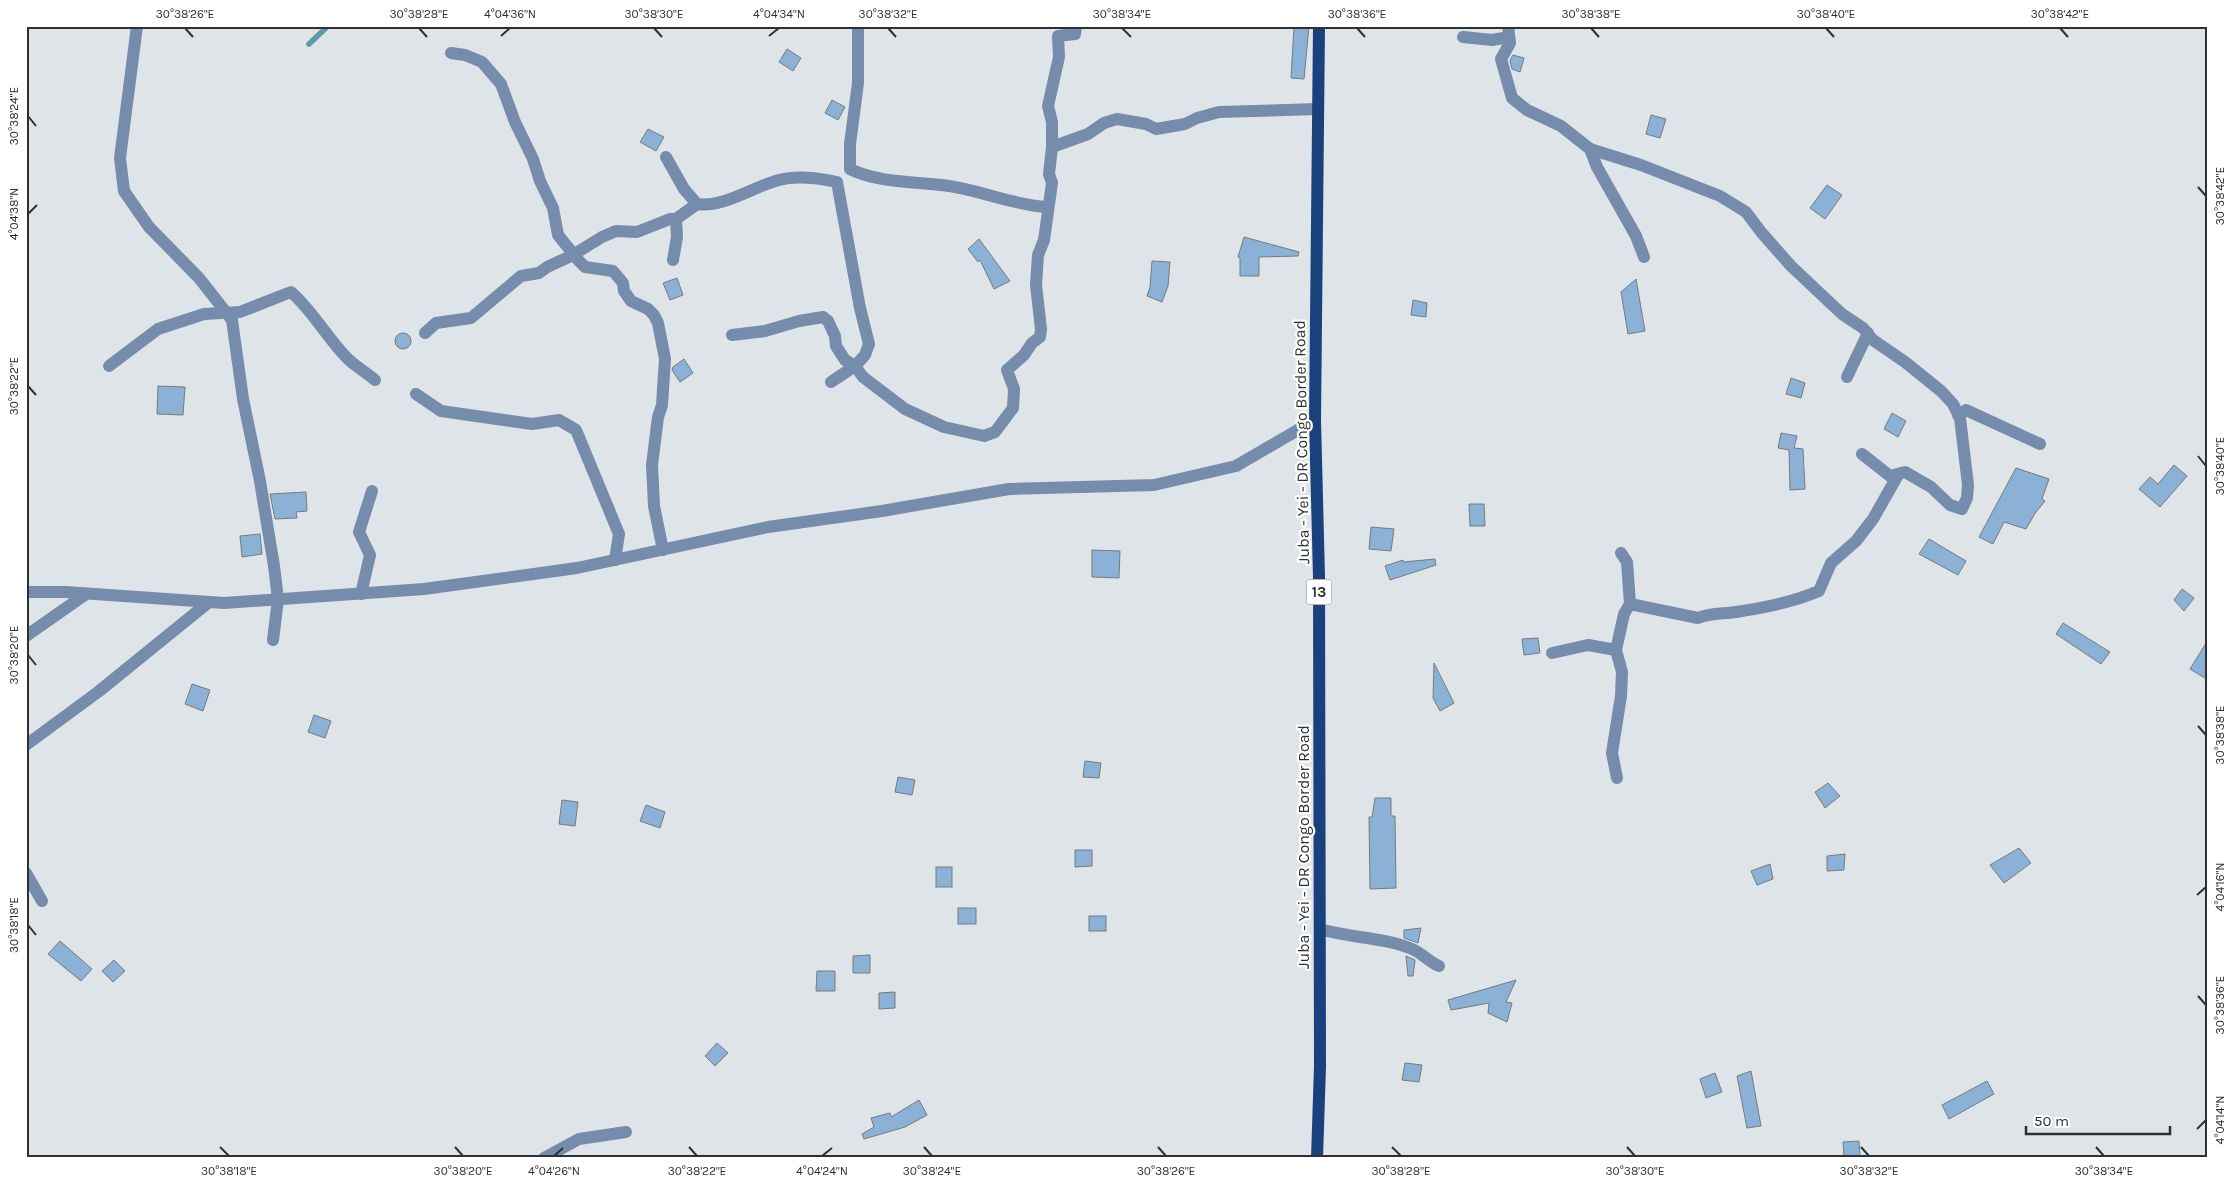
<svg xmlns="http://www.w3.org/2000/svg" width="2234" height="1184" font-family="Karla,sans-serif">
	<rect width="100%" height="100%" fill="#dfe4e9"/>
	<g fill="none" stroke-linecap="round" stroke-linejoin="round">
		<path stroke="#5c98a8" stroke-width="5.5" d="M 309,44 L 328,26"/>
	</g>
	<g fill="#8bb2d6" stroke="#767a7e">
		<path d="M 1294,26 L 1309,26 L 1304,79 L 1291,78 Z"/>
		<path d="M 787,49 L 801,58 L 793,71 L 779,62 Z"/>
		<path d="M 1513,55 L 1524,58 L 1520,72 L 1512,69 L 1510,60 Z"/>
		<path d="M 832,100 L 845,107 L 838,120 L 825,113 Z"/>
		<path d="M 1651,115 L 1666,119 L 1660,138 L 1646,134 Z"/>
		<path d="M 648,129 L 664,137 L 656,151 L 640,142 Z"/>
		<path d="M 1827,185 L 1842,195 L 1825,219 L 1810,208 Z"/>
		<path d="M 1244,237 L 1299,252 L 1298,256 L 1259,257 L 1259,276 L 1240,276 L 1240,258 L 1238,257 Z"/>
		<path d="M 979,239 L 1010,281 L 994,289 L 980,260 L 978,262 L 968,249 Z"/>
		<path d="M 1152,261 L 1170,262 L 1168,286 L 1162,302 L 1147,296 L 1150,287 Z"/>
		<path d="M 677,278 L 683,295 L 670,300 L 663,283 Z"/>
		<path d="M 1636,279 L 1645,331 L 1628,334 L 1621,292 Z"/>
		<path d="M 1413,300 L 1427,303 L 1426,317 L 1411,315 Z"/>
		<circle cx="403" cy="341" r="8"/>
		<path d="M 684,359 L 693,373 L 680,382 L 672,370 L 673,367 Z"/>
		<path d="M 1791,378 L 1805,383 L 1801,398 L 1786,394 Z"/>
		<path d="M 158,386 L 185,387 L 183,415 L 157,414 Z"/>
		<path d="M 1892,413 L 1906,421 L 1898,437 L 1884,429 Z"/>
		<path d="M 1781,433 L 1797,436 L 1794,448 L 1803,449 L 1805,489 L 1790,490 L 1789,450 L 1778,448 Z"/>
		<path d="M 2174,465 L 2187,476 L 2160,507 L 2139,489 L 2150,477 L 2158,484 Z"/>
		<path d="M 2016,468 L 2049,479 L 2042,499 L 2045,501 L 2036,512 L 2026,529 L 2004,522 L 1993,544 L 1979,537 Z"/>
		<path d="M 306,492 L 307,511 L 296,512 L 297,518 L 275,519 L 270,494 Z"/>
		<path d="M 1469,504 L 1484,504 L 1485,526 L 1470,526 Z"/>
		<path d="M 1371,527 L 1394,529 L 1391,551 L 1369,549 Z"/>
		<path d="M 260,534 L 262,554 L 242,557 L 240,536 Z"/>
		<path d="M 1929,539 L 1966,561 L 1958,575 L 1919,554 Z"/>
		<path d="M 1092,550 L 1120,551 L 1119,578 L 1092,577 Z"/>
		<path d="M 1435,559 L 1436,565 L 1390,580 L 1385,566 L 1403,560 L 1403,562 Z"/>
		<path d="M 2182,589 L 2194,598 L 2184,611 L 2174,600 Z"/>
		<path d="M 2063,623 L 2110,652 L 2101,664 L 2056,634 Z"/>
		<path d="M 1538,638 L 1540,653 L 1524,655 L 1522,639 Z"/>
		<path d="M 2208,640 L 2208,680 L 2190,669 Z"/>
		<path d="M 1434,663 L 1454,703 L 1440,711 L 1433,698 Z"/>
		<path d="M 192,684 L 210,690 L 203,711 L 185,704 Z"/>
		<path d="M 314,715 L 331,721 L 325,738 L 308,732 Z"/>
		<path d="M 1085,761 L 1101,763 L 1099,778 L 1083,777 Z"/>
		<path d="M 898,777 L 915,780 L 912,795 L 895,792 Z"/>
		<path d="M 1828,783 L 1840,796 L 1825,808 L 1815,792 Z"/>
		<path d="M 1375,798 L 1391,798 L 1391,816 L 1395,816 L 1396,888 L 1370,889 L 1369,817 L 1372,817 Z"/>
		<path d="M 562,800 L 578,802 L 575,826 L 559,824 Z"/>
		<path d="M 646,805 L 665,812 L 660,828 L 640,821 Z"/>
		<path d="M 2019,848 L 2031,863 L 2004,883 L 1990,865 Z"/>
		<path d="M 1075,850 L 1092,850 L 1092,866 L 1075,867 Z"/>
		<path d="M 1845,854 L 1844,870 L 1827,871 L 1827,856 Z"/>
		<path d="M 1770,864 L 1773,879 L 1757,885 L 1751,871 Z"/>
		<rect x="936" y="867" width="16" height="20"/>
		<rect x="958" y="908" width="18" height="16"/>
		<rect x="1089" y="916" width="17" height="15"/>
		<path d="M 1421,928 L 1418,943 L 1404,938 L 1404,930 Z"/>
		<path d="M 60,941 L 92,969 L 81,981 L 48,954 Z"/>
		<path d="M 870,955 L 870,973 L 853,973 L 853,956 Z"/>
		<path d="M 1406,956 L 1415,960 L 1413,976 L 1408,976 Z"/>
		<path d="M 114,960 L 125,971 L 113,982 L 102,971 Z"/>
		<path d="M 817,971 L 835,971 L 835,991 L 816,991 Z"/>
		<path d="M 1516,980 L 1506,1002 L 1512,1003 L 1507,1022 L 1488,1013 L 1489,1003 L 1451,1010 L 1448,1000 Z"/>
		<path d="M 895,992 L 895,1008 L 879,1009 L 879,993 Z"/>
		<path d="M 717,1043 L 728,1053 L 715,1066 L 705,1056 Z"/>
		<path d="M 1405,1063 L 1422,1065 L 1419,1082 L 1402,1080 Z"/>
		<path d="M 1751,1071 L 1761,1126 L 1747,1128 L 1737,1076 Z"/>
		<path d="M 1715,1073 L 1722,1092 L 1706,1098 L 1700,1079 Z"/>
		<path d="M 1987,1081 L 1994,1094 L 1949,1119 L 1942,1105 Z"/>
		<path d="M 919,1100 L 927,1115 L 905,1127 L 864,1139 L 862,1134 L 874,1127 L 871,1118 L 890,1113 L 891,1117 Z"/>
		<path d="M 1859,1141 L 1860,1156 L 1844,1157 L 1843,1142 Z"/>
	</g>
	<g fill="none" stroke-linecap="round" stroke-linejoin="round">
		<g stroke="#758cad" stroke-width="12">
			<path d="M 137,26 L 120,158 L 124,191 L 149,227 L 199,278 L 232,320 L 243,399 L 260,481 L 274,566 L 278,599 L 273,640"/>
			<path d="M 858,26 L 858,83 L 850,144 L 850,169 C 881,184 916,181 949,186 C 983,191 1013,205 1047,207"/>
			<path d="M 1508,26 L 1510,43 L 1501,59 L 1512,98 L 1527,110 L 1561,126 L 1590,149 L 1597,167 L 1636,236 L 1644,257"/>
			<path d="M 1463,37 L 1492,40 L 1509,37"/>
			<path d="M 451,53 L 465,55 L 482,62 L 501,84 L 515,122 L 533,159 L 540,181 L 553,208 L 558,235 L 579,261 L 585,267 L 613,271 L 623,283 L 624,291 L 631,301 L 648,309 L 654,315 L 658,323 L 665,359 L 662,405 L 658,417 L 652,465 L 654,506 L 663,550"/>
			<path d="M 1052,147 L 1052,122 L 1048,106 L 1059,57 L 1058,36 L 1075,34 L 1076,26"/>
			<path d="M 1590,149 L 1641,165 L 1720,196 L 1746,212 L 1761,232 L 1791,266 L 1842,314 L 1863,328 L 1873,340 L 1905,362 L 1941,391 L 1953,404 L 1960,418 L 1968,485 L 1967,498 L 1962,509 L 1950,505 L 1931,487 L 1905,472 L 1890,476 L 1862,454"/>
			<path d="M 666,157 L 684,189 L 697,204 C 724,208 754,186 779,180 C 798,175 818,178 837,182 L 860,308 L 869,344 L 865,355 L 855,366 L 831,382"/>
			<path d="M 673,260 L 677,237 L 676,219 L 697,204"/>
			<path d="M 425,333 L 436,323 L 471,318 L 521,276 L 539,273 L 547,267 L 571,256 L 602,237 L 616,231 L 637,232 L 670,219 L 676,219"/>
			<path d="M 732,335 L 765,331 L 799,321 L 823,317 L 828,321 L 835,336 L 836,346 L 845,360 L 855,366 L 863,377 L 905,409 L 944,427 L 984,436 L 995,432 L 1013,408 L 1014,389 L 1007,370 L 1024,355 L 1032,343 L 1040,337 L 1041,329 L 1036,285 L 1038,255 L 1044,240 L 1052,183 L 1049,174 L 1052,147 L 1088,134 L 1104,123 L 1117,119 L 1146,124 L 1156,129 L 1185,124 L 1197,118 L 1219,112 L 1318,109"/>
			<path d="M 109,366 L 158,329 L 204,314 L 240,312 L 291,292 C 313,311 327,338 347,358 C 356,367 366,372 375,380"/>
			<path d="M 1847,377 L 1868,333"/>
			<path d="M 416,394 L 441,411 L 532,424 L 559,420 L 576,430 L 619,534 L 615,560"/>
			<path d="M 1958,415 L 1966,410 L 2040,444"/>
			<path d="M 26,592 L 66,592 L 224,603 L 424,589 L 577,568 L 768,527 L 882,511 L 1009,489 L 1154,485 L 1236,466 L 1315,420"/>
			<path d="M 361,594 L 370,555 L 359,532 L 372,491"/>
			<path d="M 1630,604 L 1698,618 C 1710,613 1723,614 1736,612 C 1764,608 1793,602 1819,591 L 1831,563 L 1856,541 L 1873,519 L 1898,475"/>
			<path d="M 26,636 L 86,594"/>
			<path d="M 1552,653 L 1588,645 L 1616,650"/>
			<path d="M 26,745 L 98,692 L 209,602"/>
			<path d="M 1617,778 L 1612,753 L 1621,696 L 1622,672 L 1616,650 L 1624,614 L 1630,604 L 1627,562 L 1621,553"/>
			<path d="M 26,873 L 42,901"/>
			<path d="M 1320,929 C 1350,938 1383,937 1412,949 C 1422,953 1429,962 1439,966"/>
			<path d="M 544,1158 L 579,1139 L 626,1132"/>
		</g>
		<path stroke="#19417b" stroke-width="12" d="M 1317,1158 L 1320,1066 L 1319,577 L 1315,420 L 1319,26"/>
	</g>
	<path fill="none" stroke="#2e3032" stroke-width="2" d="M 185,28 L 193,37M 419,28 L 427,37M 654,28 L 662,37M 888,28 L 896,37M 1122,28 L 1131,37M 1357,28 L 1365,37M 1591,28 L 1599,37M 1826,28 L 1834,37M 2060,28 L 2068,37M 501,36 L 510,28M 769,36 L 779,28M 28,116 L 36,126M 2198,187 L 2206,196M 28,214 L 37,205M 28,386 L 36,395M 2198,456 L 2206,466M 28,655 L 36,665M 2198,726 L 2206,735M 2197,895 L 2206,887M 28,925 L 36,935M 2198,996 L 2206,1005M 2197,1129 L 2206,1120M 220,1147 L 229,1156M 455,1147 L 463,1156M 689,1147 L 697,1156M 924,1147 L 932,1156M 1158,1147 L 1166,1156M 1392,1147 L 1401,1156M 1627,1147 L 1635,1156M 1861,1147 L 1869,1156M 2096,1147 L 2104,1156M 554,1156 L 563,1148M 822,1156 L 832,1148"/>
	<g text-anchor="middle" stroke-width="4.5" stroke-linejoin="round" paint-order="stroke">
		<rect fill="#fff" stroke="#6d6e70" stroke-width="1" x="1306.5" y="579.5" width="25" height="25" rx="4"/>
		<g font-size="15" font-weight="bold" fill="#2e3032">
			<text x="1319" y="597">13</text>
		</g>
		<g font-size="16" fill="#2e3032" stroke="#fff">
			<text transform="translate(1301 442) rotate(-91)" y="6">Juba - Yei - DR Congo Border Road</text>
			<text transform="translate(1303 847) rotate(-90)" y="6">Juba - Yei - DR Congo Border Road</text>
		</g>
	</g>
	<rect width="2234" height="1184" fill="none" stroke="#ffffff" stroke-width="55"/>
	<path d="M2026 1126v8h144v-8" fill="none" stroke="#2e3032" stroke-width="2.5"/>
	<text x="2034" y="1126" font-size="15" fill="#2e3032" stroke="#ffffff" stroke-width="4" paint-order="stroke">50 m</text>
	<rect x="28" y="28" width="2178" height="1128" fill="none" stroke="#2e3032" stroke-width="2"/>
	<g font-size="12" text-anchor="middle" fill="#2e3032">
		<text x="185" y="18">30°38'26"E</text>
		<text x="419" y="18">30°38'28"E</text>
		<text x="510" y="18">4°04'36"N</text>
		<text x="654" y="18">30°38'30"E</text>
		<text x="779" y="18">4°04'34"N</text>
		<text x="888" y="18">30°38'32"E</text>
		<text x="1122" y="18">30°38'34"E</text>
		<text x="1357" y="18">30°38'36"E</text>
		<text x="1591" y="18">30°38'38"E</text>
		<text x="1826" y="18">30°38'40"E</text>
		<text x="2060" y="18">30°38'42"E</text>
		<text transform="translate(14 116) rotate(-90)" y="4">30°38'24"E</text>
		<text transform="translate(2220 196) rotate(-90)" y="4">30°38'42"E</text>
		<text transform="translate(14 214) rotate(-90)" y="4">4°04'38"N</text>
		<text transform="translate(14 386) rotate(-90)" y="4">30°38'22"E</text>
		<text transform="translate(2220 466) rotate(-90)" y="4">30°38'40"E</text>
		<text transform="translate(14 655) rotate(-90)" y="4">30°38'20"E</text>
		<text transform="translate(2220 735) rotate(-90)" y="4">30°38'38"E</text>
		<text transform="translate(2220 887) rotate(-90)" y="4">4°04'16"N</text>
		<text transform="translate(14 925) rotate(-90)" y="4">30°38'18"E</text>
		<text transform="translate(2220 1005) rotate(-90)" y="4">30°38'36"E</text>
		<text transform="translate(2220 1120) rotate(-90)" y="4">4°04'14"N</text>
		<text x="229" y="1175">30°38'18"E</text>
		<text x="463" y="1175">30°38'20"E</text>
		<text x="554" y="1175">4°04'26"N</text>
		<text x="697" y="1175">30°38'22"E</text>
		<text x="822" y="1175">4°04'24"N</text>
		<text x="932" y="1175">30°38'24"E</text>
		<text x="1166" y="1175">30°38'26"E</text>
		<text x="1401" y="1175">30°38'28"E</text>
		<text x="1635" y="1175">30°38'30"E</text>
		<text x="1869" y="1175">30°38'32"E</text>
		<text x="2104" y="1175">30°38'34"E</text>
	</g>
</svg>
